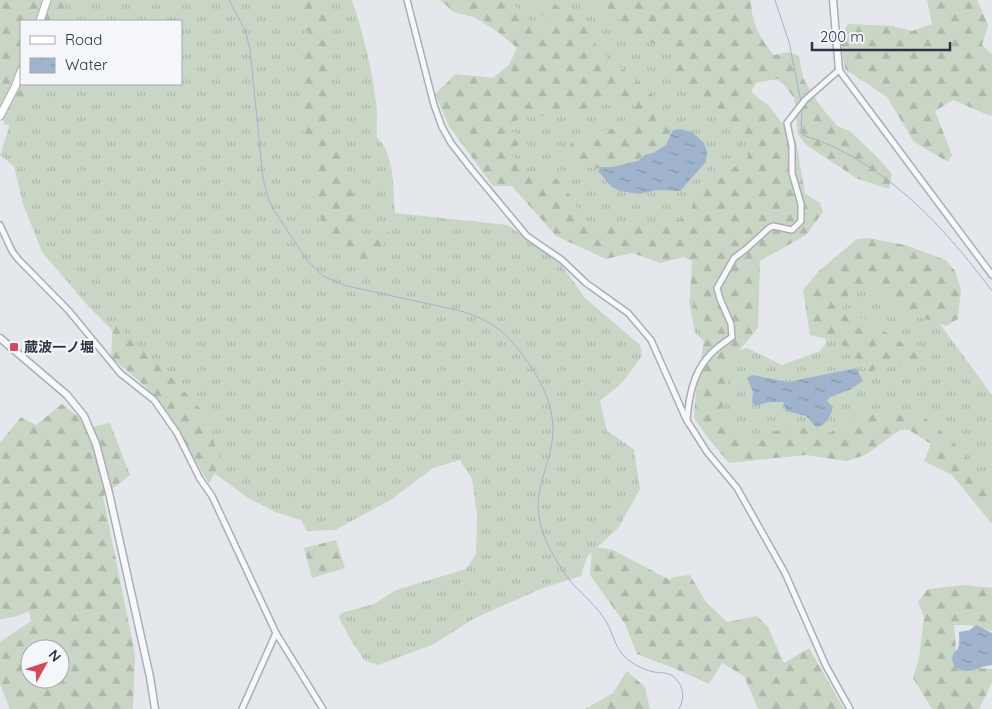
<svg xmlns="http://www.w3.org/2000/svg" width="992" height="709" font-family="Quicksand,'Noto Sans JP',sans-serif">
	<defs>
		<pattern id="grass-tufts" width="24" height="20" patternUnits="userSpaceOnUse" patternTransform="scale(1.25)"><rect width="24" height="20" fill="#c9d6c5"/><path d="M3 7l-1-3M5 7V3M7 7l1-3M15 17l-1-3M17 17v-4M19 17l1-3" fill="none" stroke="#adb8ab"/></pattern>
		<pattern id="forest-firs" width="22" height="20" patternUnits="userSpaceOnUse" patternTransform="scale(1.25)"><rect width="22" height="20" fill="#c9d6c5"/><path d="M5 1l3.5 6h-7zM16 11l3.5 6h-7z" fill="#adb8ab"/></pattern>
		<pattern id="water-ripples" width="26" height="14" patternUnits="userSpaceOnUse" patternTransform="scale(1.25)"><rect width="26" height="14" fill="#9fb4cc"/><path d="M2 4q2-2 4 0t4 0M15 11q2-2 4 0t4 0" fill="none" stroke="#8293a7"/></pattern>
	</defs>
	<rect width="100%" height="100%" fill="#e4e7ec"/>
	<g fill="url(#grass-tufts)">
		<path d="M 55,0 L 352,0 C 363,33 372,68 376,103 C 378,114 376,126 377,138 C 395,153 393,190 395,213 L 508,225 L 560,263 L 585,298 L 640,345 L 642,356 L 622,383 L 600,401 L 607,431 L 634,449 L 640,489 L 619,527 L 587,557 L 581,576 L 543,588 L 475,618 L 432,645 L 378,665 L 365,661 L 352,642 L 339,618 L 341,613 L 374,604 L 396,590 L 466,569 L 476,554 L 477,515 L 472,479 L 460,460 L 433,468 L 392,499 L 335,530 L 307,531 L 301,520 L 275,512 L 248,498 L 213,472 L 128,346 L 89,307 L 42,252 L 23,204 L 14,166 L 0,155 L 17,103 L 26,84 L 181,84 L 181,21 L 49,21 Z"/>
		<path d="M 440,0 L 620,0 L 669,27 L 745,130 L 768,225 L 712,348 L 695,333 L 689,301 L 698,268 L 689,254 L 596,250 L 481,135 L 541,107 L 515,43 L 474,17 L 453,12 Z"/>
		<path d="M 859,285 L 882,290 L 937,320 L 992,395 L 992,517 L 918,425 L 846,435 L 734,441 L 710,421 L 726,354 L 747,348 L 782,365 L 820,351 L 826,343 L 825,324 L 849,288 Z"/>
	</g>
	<g fill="url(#forest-firs)" fill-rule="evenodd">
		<path d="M 0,0 L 61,0 L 64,8 L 59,21 L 21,21 L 21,84 L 39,84 L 13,126 L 4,124 L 0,105 Z"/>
		<path d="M 300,0 L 329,0 L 331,47 L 329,63 L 333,129 L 342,162 L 353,187 L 356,236 L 390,232 L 370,271 L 352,266 L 321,219 L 312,178 L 315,161 L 304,137 L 296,91 L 301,59 L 313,39 L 298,16 L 296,9 Z"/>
		<path d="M 442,0 L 510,0 L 529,20 L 549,23 L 530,0 L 552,0 L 558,7 L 585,21 L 596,46 L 663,105 L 670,135 L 666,145 L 653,153 L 645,155 L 638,161 L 612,167 L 594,169 L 565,155 L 574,138 L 639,122 L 631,98 L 617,95 L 585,109 L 556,116 L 523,116 L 506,127 L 522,139 L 520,144 L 509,152 L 527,172 L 547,172 L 563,184 L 585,222 L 636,222 L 681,220 L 691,210 L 695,197 L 748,157 L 745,137 L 699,98 L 671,71 L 672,52 L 668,45 L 639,41 L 628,26 L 589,0 L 751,0 C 751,22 760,39 774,55 L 788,52 L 799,56 L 803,78 L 818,103 L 837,126 L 850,131 L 878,158 L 892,174 L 889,189 L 858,179 L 806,145 L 798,134 L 794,98 L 786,87 L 777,79 L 756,83 L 751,92 L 769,106 L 796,141 L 805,194 L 820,203 L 823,212 L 806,235 L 760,261 L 758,328 L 738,352 L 729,374 L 720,415 L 744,435 L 807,427 L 829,433 L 847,422 L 855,414 L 923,416 C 947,438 985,467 992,500 C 992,508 992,517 992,524 L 952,475 L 924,461 L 931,444 L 909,430 L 900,430 L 865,455 L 847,461 L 806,455 L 729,463 L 708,438 L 694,418 L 696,390 L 704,340 L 690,293 L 692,261 L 684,257 L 660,263 L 632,253 L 606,259 L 556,236 L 512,186 L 493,186 L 449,126 L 435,94 L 456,74 L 493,78 L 509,65 L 517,48 L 479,16 L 449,8 Z"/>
		<path d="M 927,0 L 977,0 L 988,25 L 982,45 L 992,54 L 992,115 L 990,116 L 953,100 L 935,111 L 952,155 L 948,162 L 914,142 L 887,97 L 845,69 L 840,39 L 848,24 L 893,26 L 912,31 L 932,24 Z"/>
		<path d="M 868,238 L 905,245 L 946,260 L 955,271 L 961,289 L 958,319 L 946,326 C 933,321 917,317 904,310 C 882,297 883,284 851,289 L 840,314 L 866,319 L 908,347 L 919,349 L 930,358 L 898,366 L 880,368 L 869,372 L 839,342 L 810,335 L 803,290 L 819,271 L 857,239 Z"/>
		<path d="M 113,321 L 171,377 L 206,415 L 220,462 L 209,484 L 180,434 L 146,387 L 111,357 Z"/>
		<path d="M 62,404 L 91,427 L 110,423 L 130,475 L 103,496 L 135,654 L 133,709 L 10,709 L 0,684 L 0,642 L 31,621 L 29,611 L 14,617 L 0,619 L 0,443 L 21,417 L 36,425 ZM 30,649 L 60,649 L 60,679 L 30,679 Z"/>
		<path d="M 336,540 L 345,568 L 312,578 L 304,548 Z"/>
		<path d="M 592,546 L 613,550 L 670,580 L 673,577 L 690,575 L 706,602 L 727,622 L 757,616 L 768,627 L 784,663 L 809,648 L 844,709 L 758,709 L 744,676 L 722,663 L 709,684 L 676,669 L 637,654 L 625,624 L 590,575 Z"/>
		<path d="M 965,585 L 992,588 L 992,631 L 968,625 L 954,625 L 957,663 L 964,667 L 992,669 L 992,683 L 979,709 L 932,709 L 913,678 L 919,658 L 924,617 L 918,602 L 928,589 Z"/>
		<path d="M 627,671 L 645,687 L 650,709 L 585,709 L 613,693 Z"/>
	</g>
	<g fill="url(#water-ripples)">
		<path d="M 680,129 L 692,132 L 704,143 L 707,152 L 706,162 L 680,191 L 656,190 L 639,194 L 620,191 L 612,187 L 598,171 L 601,167 L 612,167 L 638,161 L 645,155 L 653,153 L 666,145 L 673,130 Z"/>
		<path d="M 856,368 L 863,381 L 849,390 L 830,397 L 827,401 L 833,407 C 830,417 827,425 816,427 L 806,416 L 786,411 L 783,402 L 769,402 L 755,406 L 752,402 L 753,392 L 747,378 L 752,375 L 788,382 Z"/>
		<path d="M 976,625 L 992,633 L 992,665 C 982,666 977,670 969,671 C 960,672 949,665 953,655 C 954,652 957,651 958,648 C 960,644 959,637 959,632 L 970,630 Z"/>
	</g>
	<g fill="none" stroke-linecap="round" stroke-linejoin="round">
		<g stroke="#9fb4cc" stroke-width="1">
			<path d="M 229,0 L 245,30 L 250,49 L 263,179 L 268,197 L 273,209 L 307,260 L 323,276 L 347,286 L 461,311 C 492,321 505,331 524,357 C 540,379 553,402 553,430 C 553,451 544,469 540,489 C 535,510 541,533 551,551 C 557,562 564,574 572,583 C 584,596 598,607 607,623 C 613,634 616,650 627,659 C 635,665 644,670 654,672 C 661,673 670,672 675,678 C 684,687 685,698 679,709"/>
			<path d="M 775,0 L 789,42 L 801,102"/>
			<path d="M 802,109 L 801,131 L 803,135 C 816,140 830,144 842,151 C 904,183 951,236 992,291"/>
		</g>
		<defs>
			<g id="minor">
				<path d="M 407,0 L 434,105 L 442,127 L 451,143 L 472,170 L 527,236 L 562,260 L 586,283 L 628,313 L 651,340 L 686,419 L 707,452 L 737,488 L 785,573 L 826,666 L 850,709"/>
				<path d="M 0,225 L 12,251 L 18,259 L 69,311 L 120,373 L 154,400 L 177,433 L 200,479 L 212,496 L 276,633 L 323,709"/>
				<path d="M 687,419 C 689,397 693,374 708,357 C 714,349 724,343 732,337 L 731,324 L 720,299 L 717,288 L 734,258 L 746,249 L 769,228 L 773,226 L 792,230 L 801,221 L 801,204 L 792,173 L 792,146 L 787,123 L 805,100 L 839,70 L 992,275"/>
				<path d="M 242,709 L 276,633"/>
			</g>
			<g id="tertiary">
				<path d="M 833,0 L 839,70"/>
				<path d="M 0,338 L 67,395 L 84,416 L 96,444 L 109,493 L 150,677 L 155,709"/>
			</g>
			<g id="secondary">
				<path d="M 40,21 L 47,0"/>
				<path d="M 0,116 L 15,87 L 21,71"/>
			</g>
		</defs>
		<use href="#minor" stroke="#a9aeb7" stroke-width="8"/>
		<use href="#tertiary" stroke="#a9aeb7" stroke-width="9"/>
		<use href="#secondary" stroke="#a9aeb7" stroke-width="9"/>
		<use href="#minor" stroke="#f7f8fa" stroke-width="5"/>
		<use href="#tertiary" stroke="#f7f8fa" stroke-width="6"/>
		<use href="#secondary" stroke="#fff" stroke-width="7"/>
	</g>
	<rect fill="#d1495b" stroke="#f4f6f9" stroke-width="2" x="9" y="342" width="10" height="10" rx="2.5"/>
	<g text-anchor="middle" stroke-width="4.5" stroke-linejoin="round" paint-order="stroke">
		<g font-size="14" font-weight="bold" fill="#2b3445" stroke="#f4f6f9" text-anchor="start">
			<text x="24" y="352">蔵波一ノ堀</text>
		</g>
	</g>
	<rect x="20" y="20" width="162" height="65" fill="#f4f6f9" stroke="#a4a8b1"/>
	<rect x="30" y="36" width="25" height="8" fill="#ffffff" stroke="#a4a8b1"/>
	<text x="65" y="45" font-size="15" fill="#2b3445">Road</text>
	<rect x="30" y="58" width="25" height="15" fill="url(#water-ripples)" stroke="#a4a8b1"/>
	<text x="65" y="70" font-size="15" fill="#2b3445">Water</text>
	<g transform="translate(45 664) rotate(50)"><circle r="24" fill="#f4f6f9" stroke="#a4a8b1"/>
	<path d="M0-4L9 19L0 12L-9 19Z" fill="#d1495b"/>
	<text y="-8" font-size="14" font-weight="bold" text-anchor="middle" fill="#2b3445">N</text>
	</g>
	<path d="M812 42v8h138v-8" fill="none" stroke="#2b3445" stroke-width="2.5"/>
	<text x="820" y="42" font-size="15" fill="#2b3445" stroke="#f4f6f9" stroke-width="4" paint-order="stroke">200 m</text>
</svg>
